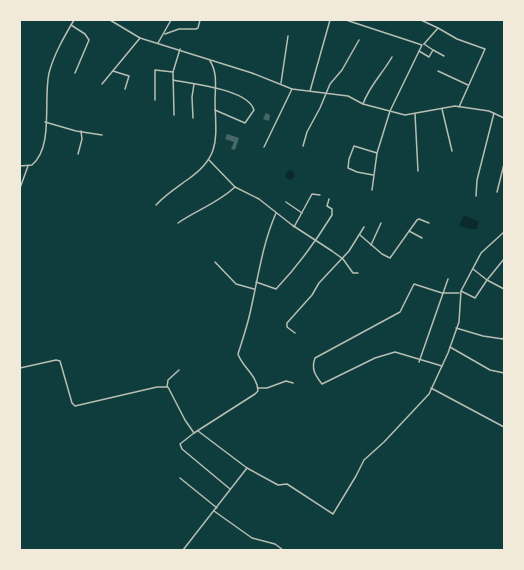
<svg xmlns="http://www.w3.org/2000/svg" width="524" height="570" font-family="'Asap Condensed',sans-serif">
	<rect width="100%" height="100%" fill="#0f3d3e"/>
	<g fill="#0a2a2b">
		<circle cx="290" cy="175" r="4.5"/>
		<path d="M 464,215 L 479,222 L 477,229 L 471,229 L 459,226 Z"/>
	</g>
	<g fill="#486865">
		<path d="M 266,113 L 270,115 L 269,121 L 263,119 Z"/>
		<path d="M 227,134 L 239,138 L 235,150 L 231,149 L 234,142 L 225,139 Z"/>
	</g>
	<g fill="none" stroke-linecap="round" stroke-linejoin="round">
		<g stroke="#b8beb3" stroke-width="1.5">
			<path d="M 110,20 L 140,38 L 252,73 L 292,89 L 348,96 L 363,104 L 405,115 L 455,106 L 489,111 L 504,118"/>
			<path d="M 346,20 L 422,45 L 390,111 L 377,153 L 372,190"/>
			<path d="M 421,20 L 438,28 L 457,39 L 485,49 L 459,107"/>
			<path d="M 71,25 L 85,34 L 89,40 L 75,73"/>
			<path d="M 165,34 L 179,29 L 196,29 L 198,28 L 200,20"/>
			<path d="M 158,43 L 171,20"/>
			<path d="M 424,44 L 438,28"/>
			<path d="M 433,50 L 444,56"/>
			<path d="M 419,51 L 429,57 L 433,50 L 424,44"/>
			<path d="M 113,71 L 129,76 L 125,89"/>
			<path d="M 438,71 L 468,85"/>
			<path d="M 173,80 C 192,84 248,89 254,110 L 245,123 L 215,110"/>
			<path d="M 281,83 L 288,36"/>
			<path d="M 102,84 L 140,38"/>
			<path d="M 310,91 L 330,20"/>
			<path d="M 155,100 L 155,70 L 173,72"/>
			<path d="M 363,104 C 369,86 383,73 392,57"/>
			<path d="M 442,109 L 452,151"/>
			<path d="M 415,114 L 418,171"/>
			<path d="M 174,115 L 173,72 L 180,49"/>
			<path d="M 193,118 L 192,97 L 194,84"/>
			<path d="M 45,122 L 76,131 L 102,135"/>
			<path d="M 303,146 L 307,132 L 320,108 L 330,84 L 342,70 L 359,40"/>
			<path d="M 264,147 L 292,89"/>
			<path d="M 78,154 L 82,139 L 81,131"/>
			<path d="M 209,160 L 235,187 L 259,199 L 292,225 L 332,251 L 343,259 L 353,273 L 358,273"/>
			<path d="M 20,166 L 32,165 C 54,147 43,100 49,73 C 54,54 64,37 74,20"/>
			<path d="M 373,175 L 357,172 L 348,168 L 349,159 L 354,146 L 377,153"/>
			<path d="M 20,188 L 28,166"/>
			<path d="M 497,192 L 504,164"/>
			<path d="M 476,196 L 477,180 L 494,113"/>
			<path d="M 286,202 L 302,213"/>
			<path d="M 156,205 C 165,195 176,188 187,180 C 221,157 216,139 215,102 C 215,88 218,73 210,61"/>
			<path d="M 178,223 C 197,210 218,203 235,187"/>
			<path d="M 294,227 L 312,194 L 320,195"/>
			<path d="M 409,231 L 422,238"/>
			<path d="M 360,235 L 382,254 L 390,258 L 417,220 L 419,219 L 429,223"/>
			<path d="M 371,245 L 381,223"/>
			<path d="M 504,259 L 487,280 L 504,289"/>
			<path d="M 215,262 L 236,284 L 254,289"/>
			<path d="M 256,282 L 276,289 C 297,267 316,241 332,215 L 332,209 L 327,206 L 329,199"/>
			<path d="M 461,291 L 475,298 L 487,280 L 473,269"/>
			<path d="M 456,328 L 483,336 L 503,339 L 504,336"/>
			<path d="M 295,333 L 287,327 L 287,323 L 312,295 L 319,283 L 349,251 L 364,227"/>
			<path d="M 450,347 L 490,370 L 504,373"/>
			<path d="M 419,362 L 448,279"/>
			<path d="M 442,366 L 395,352 L 375,358 L 322,384 C 315,375 311,369 315,358 L 400,312 L 414,284 L 442,293 L 459,293"/>
			<path d="M 20,368 L 56,360 L 60,361 L 72,403 L 75,406 L 157,387 L 168,387 L 185,420 L 194,433"/>
			<path d="M 167,387 L 168,380 L 179,370"/>
			<path d="M 258,388 L 267,388 L 286,381 L 293,383"/>
			<path d="M 431,388 L 504,427"/>
			<path d="M 198,431 L 247,468 L 278,485 L 287,484 L 333,514 L 356,476 L 364,460 L 384,442 L 429,394 L 448,353 L 459,322 L 461,291 L 481,253 L 504,232"/>
			<path d="M 180,478 L 217,508"/>
			<path d="M 230,489 L 182,449 L 180,444 L 194,433 L 255,394 L 258,391 C 258,376 242,367 238,354 C 242,341 247,327 250,313 C 258,279 262,245 276,213"/>
			<path d="M 214,511 L 252,538 L 275,544 L 283,550"/>
			<path d="M 183,550 L 247,468"/>
		</g>
	</g>
	<rect width="524" height="570" fill="none" stroke="#f1e9da" stroke-width="42"/>
</svg>
